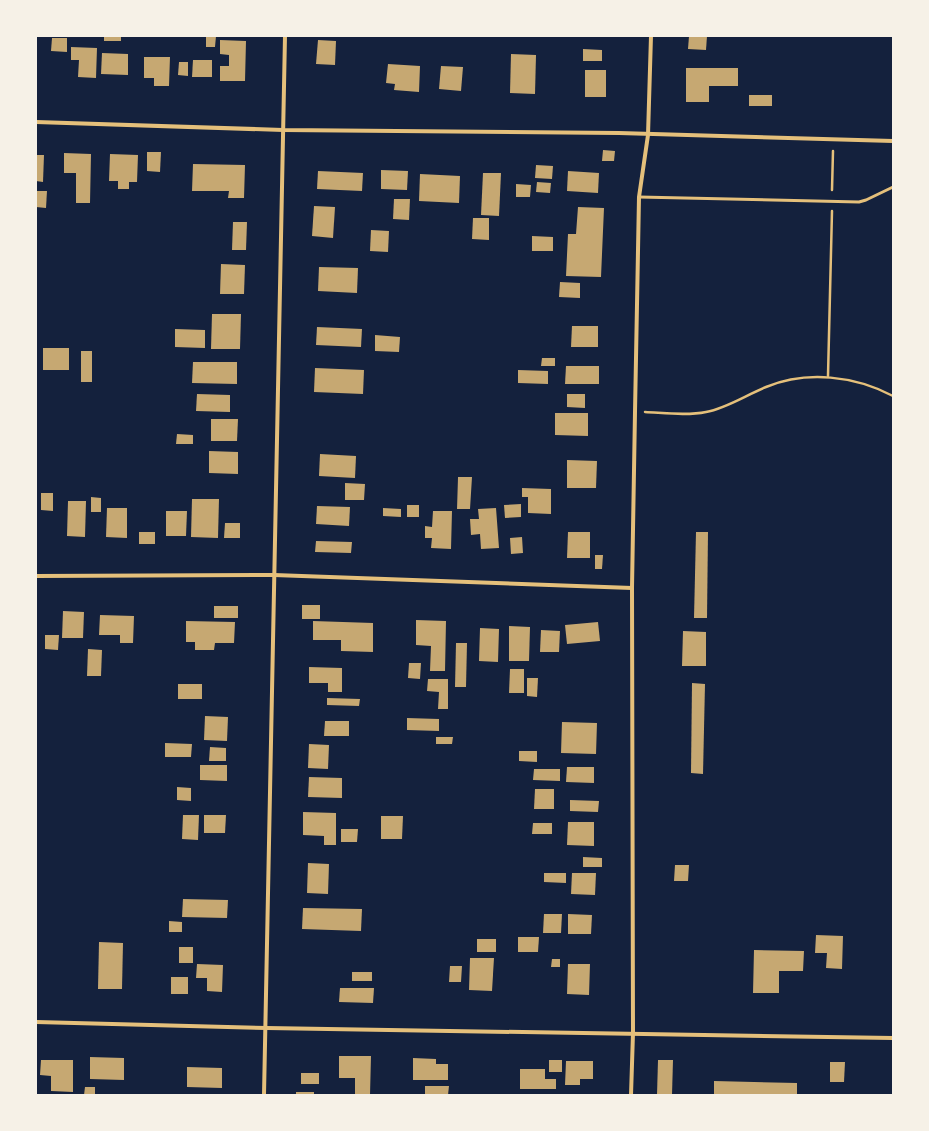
<svg xmlns="http://www.w3.org/2000/svg" width="929" height="1131" font-family="'Crimson Pro',serif">
	<rect width="100%" height="100%" fill="#14213d"/>
	<g fill="#c6a872">
		<rect x="104" y="36" width="17" height="5"/>
		<path d="M 206,36 L 216,36 L 215,47 L 206,47 Z"/>
		<path d="M 689,36 L 707,36 L 706,50 L 688,49 Z"/>
		<path d="M 52,38 L 67,38 L 67,52 L 51,51 Z"/>
		<path d="M 220,40 L 246,41 L 245,81 L 220,81 L 220,66 L 229,66 L 229,55 L 220,54 Z"/>
		<path d="M 318,40 L 336,41 L 335,65 L 316,64 Z"/>
		<path d="M 71,47 L 97,48 L 96,78 L 78,77 L 79,60 L 71,60 Z"/>
		<path d="M 583,49 L 602,50 L 602,61 L 583,61 Z"/>
		<path d="M 102,53 L 128,54 L 128,75 L 101,74 Z"/>
		<path d="M 511,54 L 536,55 L 535,94 L 510,93 Z"/>
		<path d="M 144,57 L 170,57 L 169,86 L 154,86 L 154,78 L 144,78 Z"/>
		<path d="M 193,60 L 212,60 L 212,77 L 192,77 Z"/>
		<path d="M 179,62 L 188,62 L 188,76 L 178,75 Z"/>
		<path d="M 388,64 L 420,66 L 419,92 L 394,90 L 395,84 L 386,83 Z"/>
		<path d="M 441,66 L 463,67 L 461,91 L 439,89 Z"/>
		<path d="M 686,68 L 738,68 L 738,86 L 709,86 L 709,102 L 686,102 Z"/>
		<rect x="585" y="70" width="21" height="27"/>
		<rect x="749" y="95" width="23" height="11"/>
		<path d="M 603,150 L 615,151 L 614,161 L 602,161 Z"/>
		<path d="M 147,152 L 161,152 L 160,172 L 147,171 Z"/>
		<path d="M 64,153 L 91,154 L 90,203 L 76,203 L 76,173 L 64,173 Z"/>
		<path d="M 110,154 L 138,155 L 137,182 L 129,182 L 129,189 L 118,189 L 118,181 L 109,181 Z"/>
		<path d="M 36,155 L 44,155 L 43,182 L 36,181 Z"/>
		<path d="M 193,164 L 245,165 L 244,198 L 228,198 L 229,191 L 192,191 Z"/>
		<path d="M 536,165 L 553,166 L 552,179 L 535,178 Z"/>
		<path d="M 381,170 L 408,171 L 407,190 L 381,189 Z"/>
		<path d="M 318,171 L 363,173 L 362,191 L 317,189 Z"/>
		<path d="M 568,171 L 599,173 L 598,193 L 567,191 Z"/>
		<path d="M 483,173 L 501,173 L 499,216 L 481,215 Z"/>
		<path d="M 420,174 L 460,176 L 459,203 L 419,201 Z"/>
		<path d="M 537,182 L 551,183 L 550,193 L 536,192 Z"/>
		<path d="M 516,184 L 531,185 L 530,197 L 516,197 Z"/>
		<path d="M 36,191 L 47,191 L 46,208 L 36,207 Z"/>
		<path d="M 394,199 L 410,199 L 409,220 L 393,219 Z"/>
		<path d="M 314,206 L 335,207 L 333,238 L 312,236 Z"/>
		<path d="M 578,207 L 604,208 L 601,277 L 566,276 L 568,234 L 576,234 Z"/>
		<path d="M 473,218 L 489,218 L 489,240 L 472,239 Z"/>
		<path d="M 233,222 L 247,222 L 246,250 L 232,250 Z"/>
		<path d="M 371,230 L 389,231 L 388,252 L 370,251 Z"/>
		<path d="M 532,236 L 553,237 L 553,251 L 532,251 Z"/>
		<path d="M 221,264 L 245,265 L 244,294 L 220,294 Z"/>
		<path d="M 319,267 L 358,268 L 357,293 L 318,291 Z"/>
		<path d="M 560,282 L 580,283 L 580,298 L 559,297 Z"/>
		<path d="M 212,314 L 241,314 L 240,349 L 211,349 Z"/>
		<path d="M 572,326 L 598,326 L 598,347 L 571,347 Z"/>
		<path d="M 317,327 L 362,329 L 361,347 L 316,345 Z"/>
		<path d="M 175,329 L 205,330 L 205,348 L 175,347 Z"/>
		<path d="M 375,335 L 400,337 L 399,352 L 375,351 Z"/>
		<rect x="43" y="348" width="26" height="22"/>
		<rect x="81" y="351" width="11" height="31"/>
		<path d="M 542,358 L 555,358 L 555,366 L 541,366 Z"/>
		<path d="M 193,362 L 237,362 L 237,384 L 192,383 Z"/>
		<path d="M 566,366 L 599,366 L 599,384 L 565,384 Z"/>
		<path d="M 315,368 L 364,370 L 363,394 L 314,392 Z"/>
		<path d="M 518,370 L 548,371 L 548,384 L 518,383 Z"/>
		<path d="M 197,394 L 230,395 L 230,412 L 196,411 Z"/>
		<path d="M 567,394 L 585,394 L 585,408 L 567,407 Z"/>
		<path d="M 555,413 L 588,413 L 588,436 L 555,435 Z"/>
		<path d="M 211,419 L 238,419 L 237,441 L 211,441 Z"/>
		<path d="M 177,434 L 193,435 L 193,444 L 176,444 Z"/>
		<path d="M 209,451 L 238,452 L 238,474 L 209,473 Z"/>
		<path d="M 320,454 L 356,456 L 355,478 L 319,476 Z"/>
		<path d="M 567,460 L 597,461 L 596,488 L 567,488 Z"/>
		<path d="M 458,477 L 472,477 L 470,509 L 457,509 Z"/>
		<path d="M 345,483 L 365,484 L 364,500 L 345,500 Z"/>
		<path d="M 522,488 L 551,489 L 551,514 L 528,513 L 528,497 L 522,497 Z"/>
		<path d="M 41,493 L 53,493 L 53,511 L 41,510 Z"/>
		<path d="M 91,497 L 101,498 L 101,512 L 91,512 Z"/>
		<path d="M 192,499 L 219,499 L 218,538 L 191,537 Z"/>
		<path d="M 68,501 L 86,501 L 85,537 L 67,536 Z"/>
		<path d="M 521,504 L 521,517 L 505,518 L 504,505 Z"/>
		<rect x="407" y="505" width="12" height="12"/>
		<path d="M 317,506 L 350,507 L 349,526 L 316,524 Z"/>
		<path d="M 107,508 L 127,508 L 127,538 L 106,537 Z"/>
		<path d="M 383,508 L 401,509 L 401,517 L 383,516 Z"/>
		<path d="M 496,508 L 499,548 L 481,549 L 480,534 L 471,535 L 470,519 L 479,519 L 478,509 Z"/>
		<path d="M 166,511 L 187,511 L 186,536 L 166,536 Z"/>
		<path d="M 433,511 L 452,511 L 451,549 L 431,548 L 432,538 L 425,538 L 425,526 L 432,527 Z"/>
		<path d="M 225,523 L 240,523 L 240,538 L 224,538 Z"/>
		<rect x="139" y="532" width="16" height="12"/>
		<path d="M 568,532 L 590,532 L 590,558 L 567,558 Z"/>
		<path d="M 696,532 L 708,532 L 707,618 L 694,618 Z"/>
		<path d="M 522,537 L 523,553 L 511,554 L 510,538 Z"/>
		<path d="M 316,541 L 352,542 L 351,553 L 315,552 Z"/>
		<path d="M 595,555 L 603,555 L 602,569 L 595,569 Z"/>
		<rect x="302" y="605" width="18" height="14"/>
		<rect x="214" y="606" width="24" height="12"/>
		<path d="M 63,611 L 84,612 L 83,638 L 62,638 Z"/>
		<path d="M 100,615 L 134,616 L 133,643 L 120,643 L 120,635 L 99,635 Z"/>
		<path d="M 416,620 L 446,621 L 445,671 L 430,671 L 431,646 L 416,645 Z"/>
		<path d="M 186,621 L 235,622 L 234,643 L 215,643 L 214,650 L 195,650 L 195,642 L 186,642 Z"/>
		<path d="M 313,621 L 373,623 L 373,652 L 341,651 L 341,640 L 313,640 Z"/>
		<path d="M 598,622 L 600,641 L 567,644 L 565,625 Z"/>
		<path d="M 509,626 L 530,627 L 529,661 L 509,661 Z"/>
		<path d="M 480,628 L 499,629 L 498,662 L 479,661 Z"/>
		<path d="M 541,630 L 560,631 L 559,652 L 540,652 Z"/>
		<path d="M 683,631 L 706,632 L 706,666 L 682,666 Z"/>
		<path d="M 45,635 L 59,635 L 58,650 L 45,649 Z"/>
		<path d="M 456,643 L 467,643 L 466,687 L 455,687 Z"/>
		<path d="M 88,649 L 102,650 L 101,676 L 87,676 Z"/>
		<path d="M 409,663 L 421,663 L 420,679 L 408,678 Z"/>
		<path d="M 309,667 L 342,668 L 342,692 L 328,692 L 328,683 L 309,683 Z"/>
		<path d="M 510,669 L 524,669 L 524,693 L 509,693 Z"/>
		<path d="M 527,678 L 538,678 L 537,697 L 527,696 Z"/>
		<path d="M 428,679 L 448,679 L 448,709 L 438,709 L 439,692 L 427,691 Z"/>
		<path d="M 692,683 L 705,684 L 703,774 L 691,773 Z"/>
		<rect x="178" y="684" width="24" height="15"/>
		<path d="M 327,698 L 360,699 L 359,706 L 327,705 Z"/>
		<path d="M 205,716 L 228,717 L 227,741 L 204,740 Z"/>
		<path d="M 407,718 L 439,719 L 439,731 L 407,730 Z"/>
		<path d="M 325,721 L 349,721 L 349,736 L 324,736 Z"/>
		<path d="M 562,722 L 597,723 L 596,754 L 561,753 Z"/>
		<path d="M 436,737 L 453,737 L 452,744 L 436,744 Z"/>
		<path d="M 165,743 L 192,744 L 191,757 L 165,757 Z"/>
		<path d="M 309,744 L 329,745 L 328,769 L 308,768 Z"/>
		<path d="M 210,747 L 226,748 L 226,761 L 209,761 Z"/>
		<path d="M 519,751 L 537,751 L 537,762 L 519,761 Z"/>
		<path d="M 200,765 L 227,765 L 227,781 L 200,780 Z"/>
		<path d="M 567,767 L 594,767 L 594,783 L 566,782 Z"/>
		<path d="M 534,769 L 560,769 L 560,781 L 533,780 Z"/>
		<path d="M 309,777 L 342,778 L 342,798 L 308,797 Z"/>
		<path d="M 177,787 L 191,788 L 191,801 L 177,800 Z"/>
		<path d="M 535,789 L 554,789 L 554,809 L 534,809 Z"/>
		<path d="M 570,800 L 599,801 L 598,812 L 570,811 Z"/>
		<path d="M 303,812 L 336,813 L 336,845 L 324,845 L 324,836 L 303,835 Z"/>
		<path d="M 183,815 L 199,815 L 198,840 L 182,839 Z"/>
		<path d="M 204,815 L 226,815 L 225,833 L 204,833 Z"/>
		<path d="M 381,816 L 403,816 L 402,839 L 381,839 Z"/>
		<path d="M 568,822 L 594,822 L 594,846 L 567,845 Z"/>
		<path d="M 533,823 L 552,823 L 552,834 L 532,834 Z"/>
		<path d="M 341,829 L 358,829 L 357,842 L 341,842 Z"/>
		<path d="M 583,857 L 602,858 L 602,867 L 583,867 Z"/>
		<path d="M 308,863 L 329,864 L 328,894 L 307,893 Z"/>
		<path d="M 675,865 L 689,865 L 688,881 L 674,881 Z"/>
		<path d="M 544,873 L 566,873 L 566,883 L 544,882 Z"/>
		<path d="M 572,873 L 596,873 L 595,895 L 571,894 Z"/>
		<path d="M 183,899 L 228,900 L 227,918 L 182,917 Z"/>
		<path d="M 303,908 L 362,909 L 361,931 L 302,929 Z"/>
		<path d="M 544,914 L 562,914 L 561,933 L 543,933 Z"/>
		<path d="M 568,914 L 592,915 L 591,934 L 568,934 Z"/>
		<path d="M 169,921 L 182,922 L 182,932 L 169,932 Z"/>
		<path d="M 816,935 L 843,936 L 842,969 L 826,968 L 827,953 L 815,953 Z"/>
		<path d="M 518,937 L 539,937 L 538,952 L 518,952 Z"/>
		<rect x="477" y="939" width="19" height="13"/>
		<path d="M 99,942 L 123,943 L 122,989 L 98,989 Z"/>
		<rect x="179" y="947" width="14" height="16"/>
		<path d="M 754,950 L 804,951 L 803,971 L 779,971 L 779,993 L 753,993 Z"/>
		<path d="M 470,958 L 494,958 L 492,991 L 469,990 Z"/>
		<path d="M 552,959 L 560,959 L 560,967 L 551,967 Z"/>
		<path d="M 197,964 L 223,965 L 222,992 L 207,991 L 207,978 L 196,978 Z"/>
		<path d="M 568,964 L 590,964 L 589,995 L 567,994 Z"/>
		<path d="M 450,966 L 462,966 L 461,982 L 449,982 Z"/>
		<rect x="352" y="972" width="20" height="9"/>
		<rect x="171" y="977" width="17" height="17"/>
		<path d="M 340,988 L 374,988 L 373,1003 L 339,1002 Z"/>
		<path d="M 339,1056 L 371,1056 L 370,1095 L 355,1095 L 355,1078 L 339,1078 Z"/>
		<path d="M 90,1057 L 124,1058 L 124,1080 L 90,1079 Z"/>
		<path d="M 413,1058 L 436,1059 L 436,1064 L 448,1064 L 448,1080 L 413,1080 Z"/>
		<path d="M 41,1060 L 73,1060 L 73,1092 L 51,1091 L 51,1076 L 40,1075 Z"/>
		<rect x="549" y="1060" width="13" height="12"/>
		<path d="M 658,1060 L 673,1060 L 672,1095 L 657,1095 Z"/>
		<path d="M 566,1061 L 593,1061 L 593,1079 L 580,1079 L 580,1085 L 565,1085 Z"/>
		<path d="M 830,1062 L 845,1062 L 844,1082 L 830,1082 Z"/>
		<path d="M 187,1067 L 222,1068 L 222,1088 L 187,1087 Z"/>
		<path d="M 520,1069 L 545,1069 L 545,1079 L 556,1079 L 556,1089 L 520,1089 Z"/>
		<rect x="301" y="1073" width="18" height="11"/>
		<path d="M 714,1081 L 797,1083 L 797,1095 L 714,1095 Z"/>
		<path d="M 425,1086 L 449,1086 L 448,1095 L 425,1095 Z"/>
		<path d="M 85,1087 L 95,1087 L 95,1095 L 84,1095 Z"/>
		<rect x="296" y="1092" width="18" height="3"/>
	</g>
	<g fill="none" stroke-linecap="round" stroke-linejoin="round">
		<g stroke="#e5c07b" stroke-width="2.5">
			<path d="M 832,190 L 833,151"/>
			<path d="M 828,376 L 832,211"/>
			<path d="M 645,412 C 665,413 687,416 706,412 C 727,408 746,395 766,387 C 807,370 855,376 893,396"/>
		</g>
		<path stroke="#e5c07b" stroke-width="3" d="M 639,197 L 859,202 L 866,200 L 893,187"/>
		<g stroke="#e5c07b" stroke-width="4">
			<path d="M 36,122 L 283,130 L 619,133 L 893,141"/>
			<path d="M 36,576 L 274,575 L 632,588"/>
			<path d="M 36,1022 L 267,1028 L 893,1038"/>
			<path d="M 264,1095 L 285,36"/>
			<path d="M 631,1095 L 633,1033 L 632,588 L 635,412 L 639,197 L 648,135 L 651,36"/>
		</g>
	</g>
	<rect width="929" height="1131" fill="none" stroke="#f6f1e7" stroke-width="74"/>
</svg>
